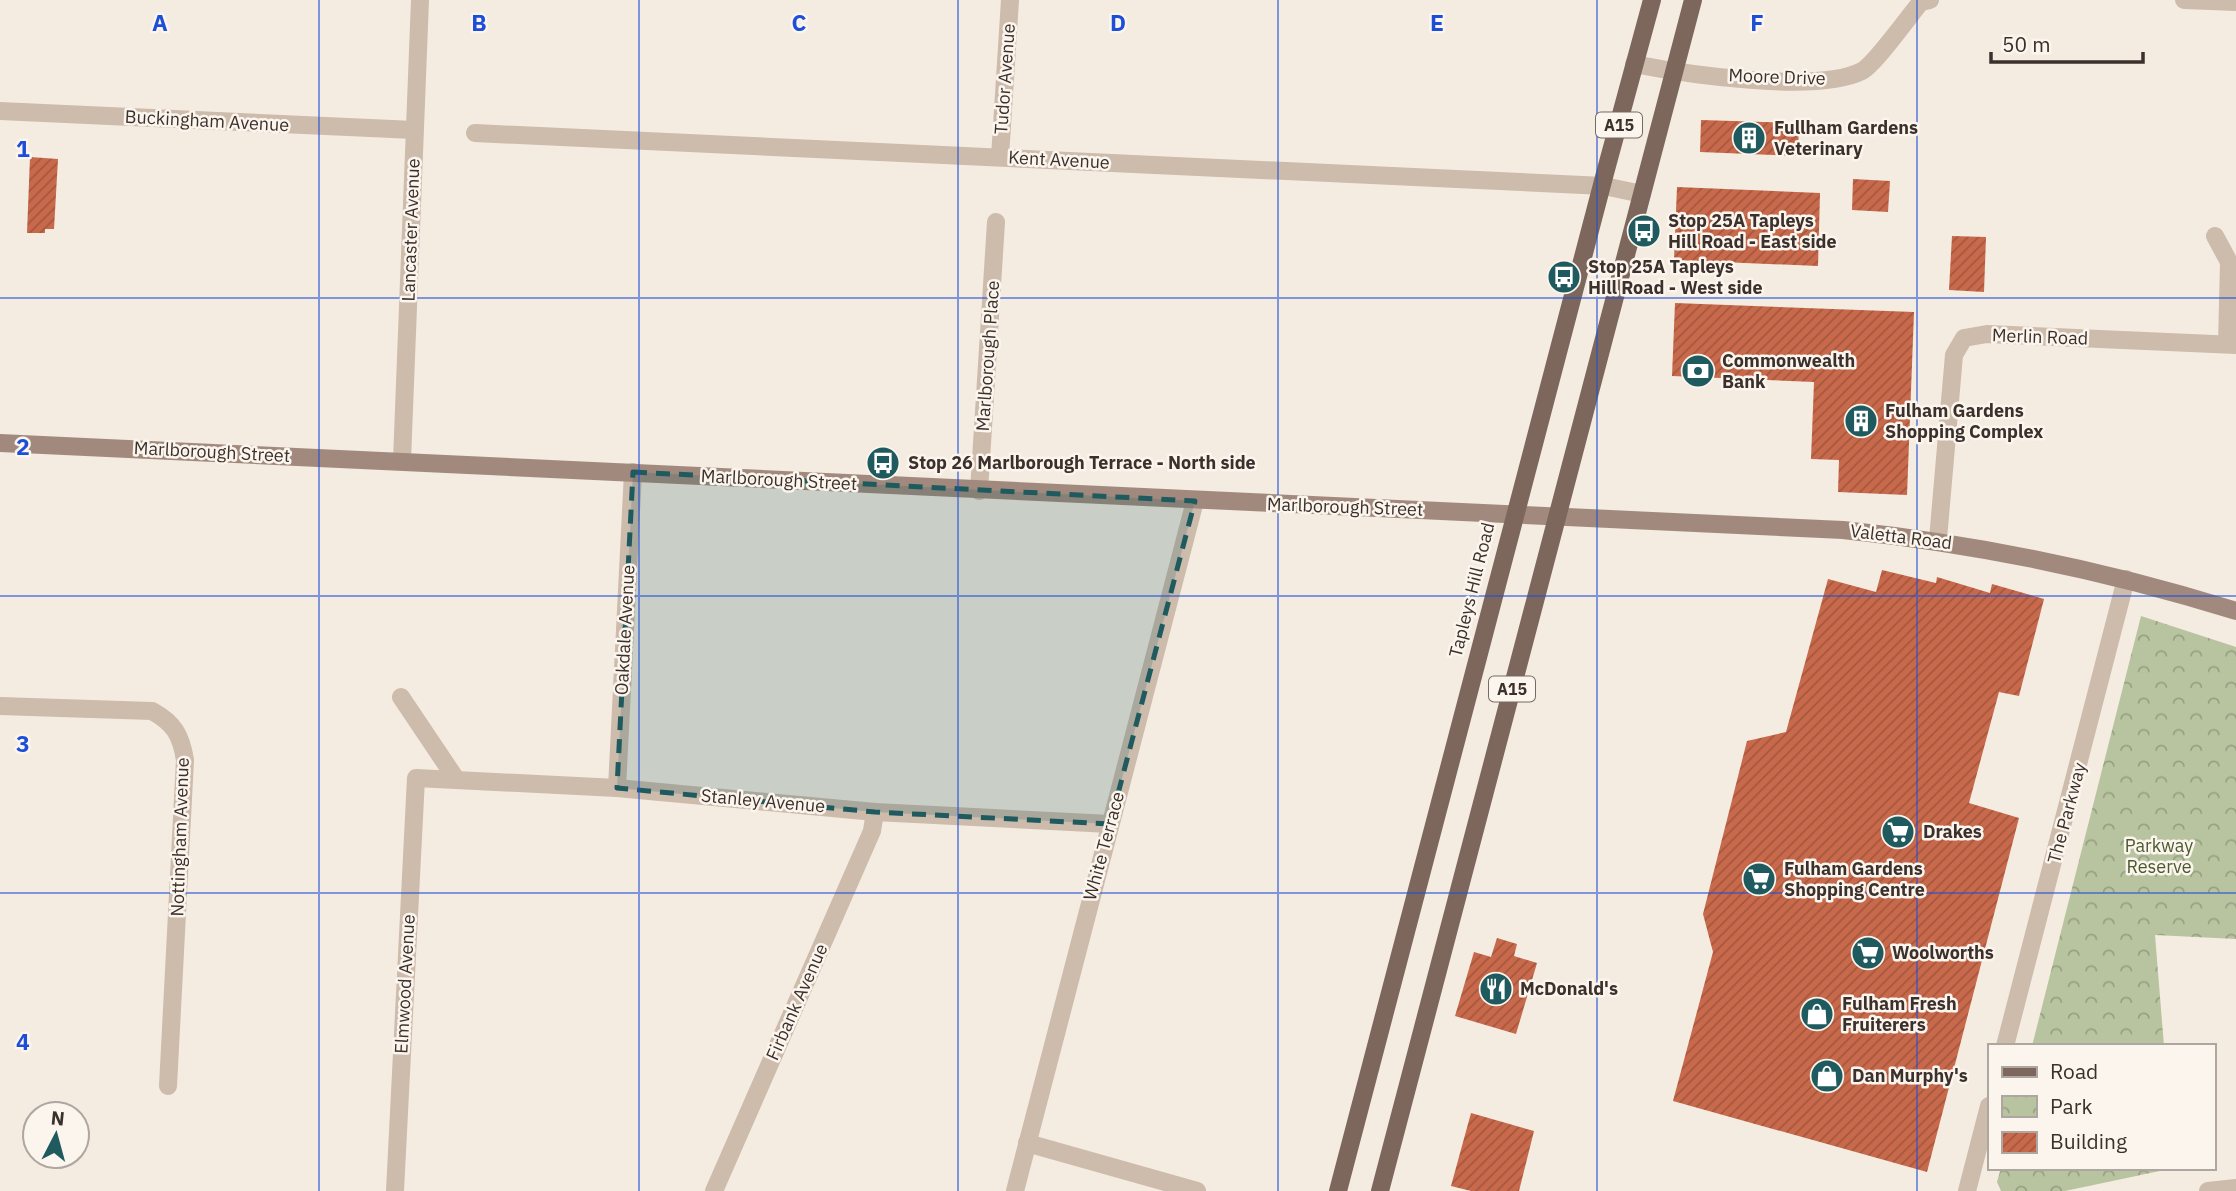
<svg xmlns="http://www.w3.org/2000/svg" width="2236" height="1191" font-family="'IBM Plex Sans',sans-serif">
	<defs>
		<pattern id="park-crowns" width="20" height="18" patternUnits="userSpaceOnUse" patternTransform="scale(1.75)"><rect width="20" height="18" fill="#b8c4a0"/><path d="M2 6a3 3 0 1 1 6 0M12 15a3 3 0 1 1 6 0" fill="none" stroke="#97a083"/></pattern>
		<pattern id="building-hatch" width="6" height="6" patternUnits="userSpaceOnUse" patternTransform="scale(1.75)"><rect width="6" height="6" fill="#c8694b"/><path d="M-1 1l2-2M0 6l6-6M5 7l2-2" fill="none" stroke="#a4573f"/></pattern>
	</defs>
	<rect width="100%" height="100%" fill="#f4ebe1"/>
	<g fill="url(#park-crowns)">
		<path d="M 2141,616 L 2236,647 L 2236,939 L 2155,935 L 2164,1046 L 2032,1046 Z"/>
		<path d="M 2001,1168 L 2174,1168 L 2065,1191 L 2001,1191 L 1997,1182 Z"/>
	</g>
	<g fill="url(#building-hatch)">
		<path d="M 1701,120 L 1799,123 L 1798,156 L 1700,152 Z"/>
		<path d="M 30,157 L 58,159 L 54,229 L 45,229 L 45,233 L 27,233 Z"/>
		<path d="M 1853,179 L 1890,181 L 1888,212 L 1852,210 Z"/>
		<path d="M 1677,187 L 1820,193 L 1818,266 L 1674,260 Z"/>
		<path d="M 1952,236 L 1986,237 L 1984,292 L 1949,290 Z"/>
		<path d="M 1675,303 L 1914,312 L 1907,495 L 1838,492 L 1839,460 L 1811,459 L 1814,382 L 1672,376 Z"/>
		<path d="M 1882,570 L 1936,583 L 1937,577 L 1990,593 L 1992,584 L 2044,599 L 2019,696 L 1999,692 L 1969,803 L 2019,818 L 1927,1172 L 1673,1101 L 1713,952 L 1703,914 L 1747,741 L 1786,732 L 1828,579 L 1876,592 Z"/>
		<path d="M 1497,938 L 1517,944 L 1514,956 L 1537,963 L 1516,1034 L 1455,1016 L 1474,952 L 1491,957 Z"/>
		<path d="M 1471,1113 L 1534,1131 L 1519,1191 L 1471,1191 L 1451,1186 Z"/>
	</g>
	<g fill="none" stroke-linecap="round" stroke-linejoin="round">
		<g stroke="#cdbbac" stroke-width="18">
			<path d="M 2184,0 L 2236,2"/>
			<path d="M 1634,64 C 1685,74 1817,94 1862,71 C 1875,64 1909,16 1921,2 L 1930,0"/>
			<path d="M 0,111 L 414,130"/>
			<path d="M 475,133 L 1604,186 L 1642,194"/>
			<path d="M 1000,157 L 1010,0"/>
			<path d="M 2215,236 L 2229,262 L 2227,344"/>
			<path d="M 402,460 L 420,0"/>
			<path d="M 979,491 L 996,222"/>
			<path d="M 1938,539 L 1954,355 L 1964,338 L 1987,334 L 2236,345"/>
			<path d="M 401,697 L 456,779"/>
			<path d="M 0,706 L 152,711 C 174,723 181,735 185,760 L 168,1086"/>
			<path d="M 617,788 L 633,472"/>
			<path d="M 2005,1046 L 2126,579"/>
			<path d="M 1027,1143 L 1197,1191"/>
			<path d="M 395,1191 L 416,778 L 617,788 L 875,812 L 1110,824"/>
			<path d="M 714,1191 L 872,831 L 875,812"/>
			<path d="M 1015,1191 L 1195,501"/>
			<path d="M 1967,1191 L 1989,1106"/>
			<path d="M 2208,1191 L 2236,1188"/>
		</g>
		<path stroke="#a18a7d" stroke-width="18" d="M 0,443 L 1843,530 C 1977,544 2108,571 2236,611"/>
		<g stroke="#7d675c" stroke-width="18">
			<path d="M 1338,1191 C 1440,793 1544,396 1652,0"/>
			<path d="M 1380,1191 L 1693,0"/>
		</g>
	</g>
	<path fill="#1f5a5e" fill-opacity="0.2" stroke="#1f5a5e" stroke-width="5" stroke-dasharray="14 9" stroke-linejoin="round" d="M 633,472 L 1195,501 L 1110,824 L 875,812 L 617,788 Z"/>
	<path fill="none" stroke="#1d4ed8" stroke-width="2" stroke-opacity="0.55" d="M 319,0 L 319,1191M 639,0 L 639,1191M 958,0 L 958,1191M 1278,0 L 1278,1191M 1597,0 L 1597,1191M 1917,0 L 1917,1191M 0,298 L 2236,298M 0,596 L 2236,596M 0,893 L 2236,893"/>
	<defs>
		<symbol id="building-disc" viewBox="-11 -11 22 22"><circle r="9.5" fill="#1f5a5e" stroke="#fbf5ee"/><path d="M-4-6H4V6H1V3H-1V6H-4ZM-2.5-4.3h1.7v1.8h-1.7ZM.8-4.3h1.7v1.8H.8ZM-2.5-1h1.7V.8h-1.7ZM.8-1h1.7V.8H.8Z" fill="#fff"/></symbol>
		<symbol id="bus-disc" viewBox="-11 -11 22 22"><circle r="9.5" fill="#1f5a5e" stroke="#fbf5ee"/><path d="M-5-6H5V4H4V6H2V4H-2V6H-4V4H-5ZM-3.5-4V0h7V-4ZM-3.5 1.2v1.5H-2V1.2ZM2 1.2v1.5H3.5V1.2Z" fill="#fff"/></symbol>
		<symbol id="bank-disc" viewBox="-11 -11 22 22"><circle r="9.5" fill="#1f5a5e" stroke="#fbf5ee"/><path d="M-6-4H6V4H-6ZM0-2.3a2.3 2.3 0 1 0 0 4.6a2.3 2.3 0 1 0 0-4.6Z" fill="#fff"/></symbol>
		<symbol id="supermarket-disc" viewBox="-11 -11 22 22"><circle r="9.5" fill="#1f5a5e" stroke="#fbf5ee"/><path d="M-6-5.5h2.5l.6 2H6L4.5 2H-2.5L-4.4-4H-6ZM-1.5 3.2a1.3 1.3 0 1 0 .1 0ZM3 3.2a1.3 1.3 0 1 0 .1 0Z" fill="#fff"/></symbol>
		<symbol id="restaurant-disc" viewBox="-11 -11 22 22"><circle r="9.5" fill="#1f5a5e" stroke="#fbf5ee"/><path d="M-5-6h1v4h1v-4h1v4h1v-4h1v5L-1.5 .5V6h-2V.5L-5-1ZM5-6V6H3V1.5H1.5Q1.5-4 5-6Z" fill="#fff"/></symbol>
		<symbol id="shop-disc" viewBox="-11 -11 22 22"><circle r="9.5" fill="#1f5a5e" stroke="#fbf5ee"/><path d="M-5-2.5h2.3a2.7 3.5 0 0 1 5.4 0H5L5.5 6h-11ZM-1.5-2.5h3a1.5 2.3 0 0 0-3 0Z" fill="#fff"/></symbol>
	</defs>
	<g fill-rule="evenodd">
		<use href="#building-disc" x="1730" y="119" width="38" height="38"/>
		<use href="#bus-disc" x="1625" y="212" width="38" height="38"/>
		<use href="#bus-disc" x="1545" y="258" width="38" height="38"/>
		<use href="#bank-disc" x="1679" y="352" width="38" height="38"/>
		<use href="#building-disc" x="1842" y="402" width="38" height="38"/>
		<use href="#bus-disc" x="864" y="444" width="38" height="38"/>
		<use href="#supermarket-disc" x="1879" y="813" width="38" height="38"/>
		<use href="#supermarket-disc" x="1740" y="860" width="38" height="38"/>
		<use href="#supermarket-disc" x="1849" y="934" width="38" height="38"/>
		<use href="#restaurant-disc" x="1477" y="970" width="38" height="38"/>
		<use href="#shop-disc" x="1798" y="995" width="38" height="38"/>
		<use href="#shop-disc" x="1808" y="1057" width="38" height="38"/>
	</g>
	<g text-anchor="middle" stroke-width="5" stroke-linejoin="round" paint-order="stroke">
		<g fill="#fbf5ee" stroke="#756b66" stroke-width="2">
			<rect x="1596" y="112.5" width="46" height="25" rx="5"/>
			<rect x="1489" y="676.5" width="46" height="25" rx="5"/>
		</g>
		<g font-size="16" font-weight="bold" fill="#3b302b">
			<text x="1619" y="131">A15</text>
			<text x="1512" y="695">A15</text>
		</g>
		<g font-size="18" fill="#3b302b" stroke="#fbf5ee">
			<text transform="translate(1777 77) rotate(2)" y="6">Moore Drive</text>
			<text transform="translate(1005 79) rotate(-86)" y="6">Tudor Avenue</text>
			<text transform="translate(207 121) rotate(3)" y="6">Buckingham Avenue</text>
			<text transform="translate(1059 160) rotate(3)" y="6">Kent Avenue</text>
			<text transform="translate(411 230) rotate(-88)" y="6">Lancaster Avenue</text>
			<text transform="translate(2040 337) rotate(2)" y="6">Merlin Road</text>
			<text transform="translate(988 356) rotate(-86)" y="6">Marlborough Place</text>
			<text transform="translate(212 452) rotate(3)" y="6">Marlborough Street</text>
			<text transform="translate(779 480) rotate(3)" y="6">Marlborough Street</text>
			<text transform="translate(1345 507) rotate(2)" y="6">Marlborough Street</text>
			<text transform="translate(1901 537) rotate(7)" y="6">Valetta Road</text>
			<text transform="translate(1472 590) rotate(-76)" y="6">Tapleys Hill Road</text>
			<text transform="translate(625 630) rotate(-87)" y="6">Oakdale Avenue</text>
			<text transform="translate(763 801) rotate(5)" y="6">Stanley Avenue</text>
			<text transform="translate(2067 813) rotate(-75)" y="6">The Parkway</text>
			<text transform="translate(180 837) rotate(-88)" y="6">Nottingham Avenue</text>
			<text transform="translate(1104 846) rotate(-75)" y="6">White Terrace</text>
			<text transform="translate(405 984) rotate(-87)" y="6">Elmwood Avenue</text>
			<text transform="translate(797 1002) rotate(-66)" y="6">Firbank Avenue</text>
		</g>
		<g font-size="18" font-weight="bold" fill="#3b302b" stroke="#fbf5ee" text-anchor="start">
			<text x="1774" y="134">Fullham Gardens<tspan x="1774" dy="21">Veterinary</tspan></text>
			<text x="1668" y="227">Stop 25A Tapleys<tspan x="1668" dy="21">Hill Road - East side</tspan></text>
			<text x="1588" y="273">Stop 25A Tapleys<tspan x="1588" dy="21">Hill Road - West side</tspan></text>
			<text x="1722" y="367">Commonwealth<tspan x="1722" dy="21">Bank</tspan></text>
			<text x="1885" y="417">Fulham Gardens<tspan x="1885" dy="21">Shopping Complex</tspan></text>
			<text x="908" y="469">Stop 26 Marlborough Terrace - North side</text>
			<text x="1923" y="838">Drakes</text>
			<text x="1784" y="875">Fulham Gardens<tspan x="1784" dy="21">Shopping Centre</tspan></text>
			<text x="1892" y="959">Woolworths</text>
			<text x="1520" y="995">McDonald's</text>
			<text x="1842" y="1010">Fulham Fresh<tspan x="1842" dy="21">Fruiterers</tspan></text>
			<text x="1852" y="1082">Dan Murphy's</text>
		</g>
		<g font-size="18" fill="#4a5a2e" stroke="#fbf5ee">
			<text x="2159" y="852">Parkway<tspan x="2159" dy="21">Reserve</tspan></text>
		</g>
	</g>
	<g font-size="23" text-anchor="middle" font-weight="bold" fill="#1d4ed8" stroke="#fbf5ee" stroke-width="5" stroke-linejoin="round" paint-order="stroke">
		<text x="160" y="31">A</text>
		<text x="479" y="31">B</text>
		<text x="799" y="31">C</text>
		<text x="1118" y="31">D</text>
		<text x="1437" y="31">E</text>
		<text x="1757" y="31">F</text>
		<text x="23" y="157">1</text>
		<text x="23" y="455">2</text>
		<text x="23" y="752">3</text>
		<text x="23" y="1050">4</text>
	</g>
	<rect x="1988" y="1044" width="228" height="126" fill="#fbf5ee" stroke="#aea6a0" stroke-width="2"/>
	<rect x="2002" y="1067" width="35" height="10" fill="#7d675c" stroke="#aea6a0" stroke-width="2"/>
	<text x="2050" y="1079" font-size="21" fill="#3b302b">Road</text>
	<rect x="2002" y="1096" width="35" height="21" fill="url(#park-crowns)" stroke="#aea6a0" stroke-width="2"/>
	<text x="2050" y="1114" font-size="21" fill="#3b302b">Park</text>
	<rect x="2002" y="1132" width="35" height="21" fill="url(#building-hatch)" stroke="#aea6a0" stroke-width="2"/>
	<text x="2050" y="1149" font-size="21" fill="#3b302b">Building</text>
	<g transform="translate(56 1135) rotate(6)"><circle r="33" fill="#fbf5ee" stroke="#aea6a0" stroke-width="2"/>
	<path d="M0-5L12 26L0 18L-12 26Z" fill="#1f5a5e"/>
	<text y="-10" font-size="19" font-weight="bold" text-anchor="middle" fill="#3b302b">N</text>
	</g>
	<path d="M1991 52v10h152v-10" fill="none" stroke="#3b302b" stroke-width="3.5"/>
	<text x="2002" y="52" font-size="21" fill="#3b302b" stroke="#fbf5ee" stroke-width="5" paint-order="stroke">50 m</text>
</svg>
